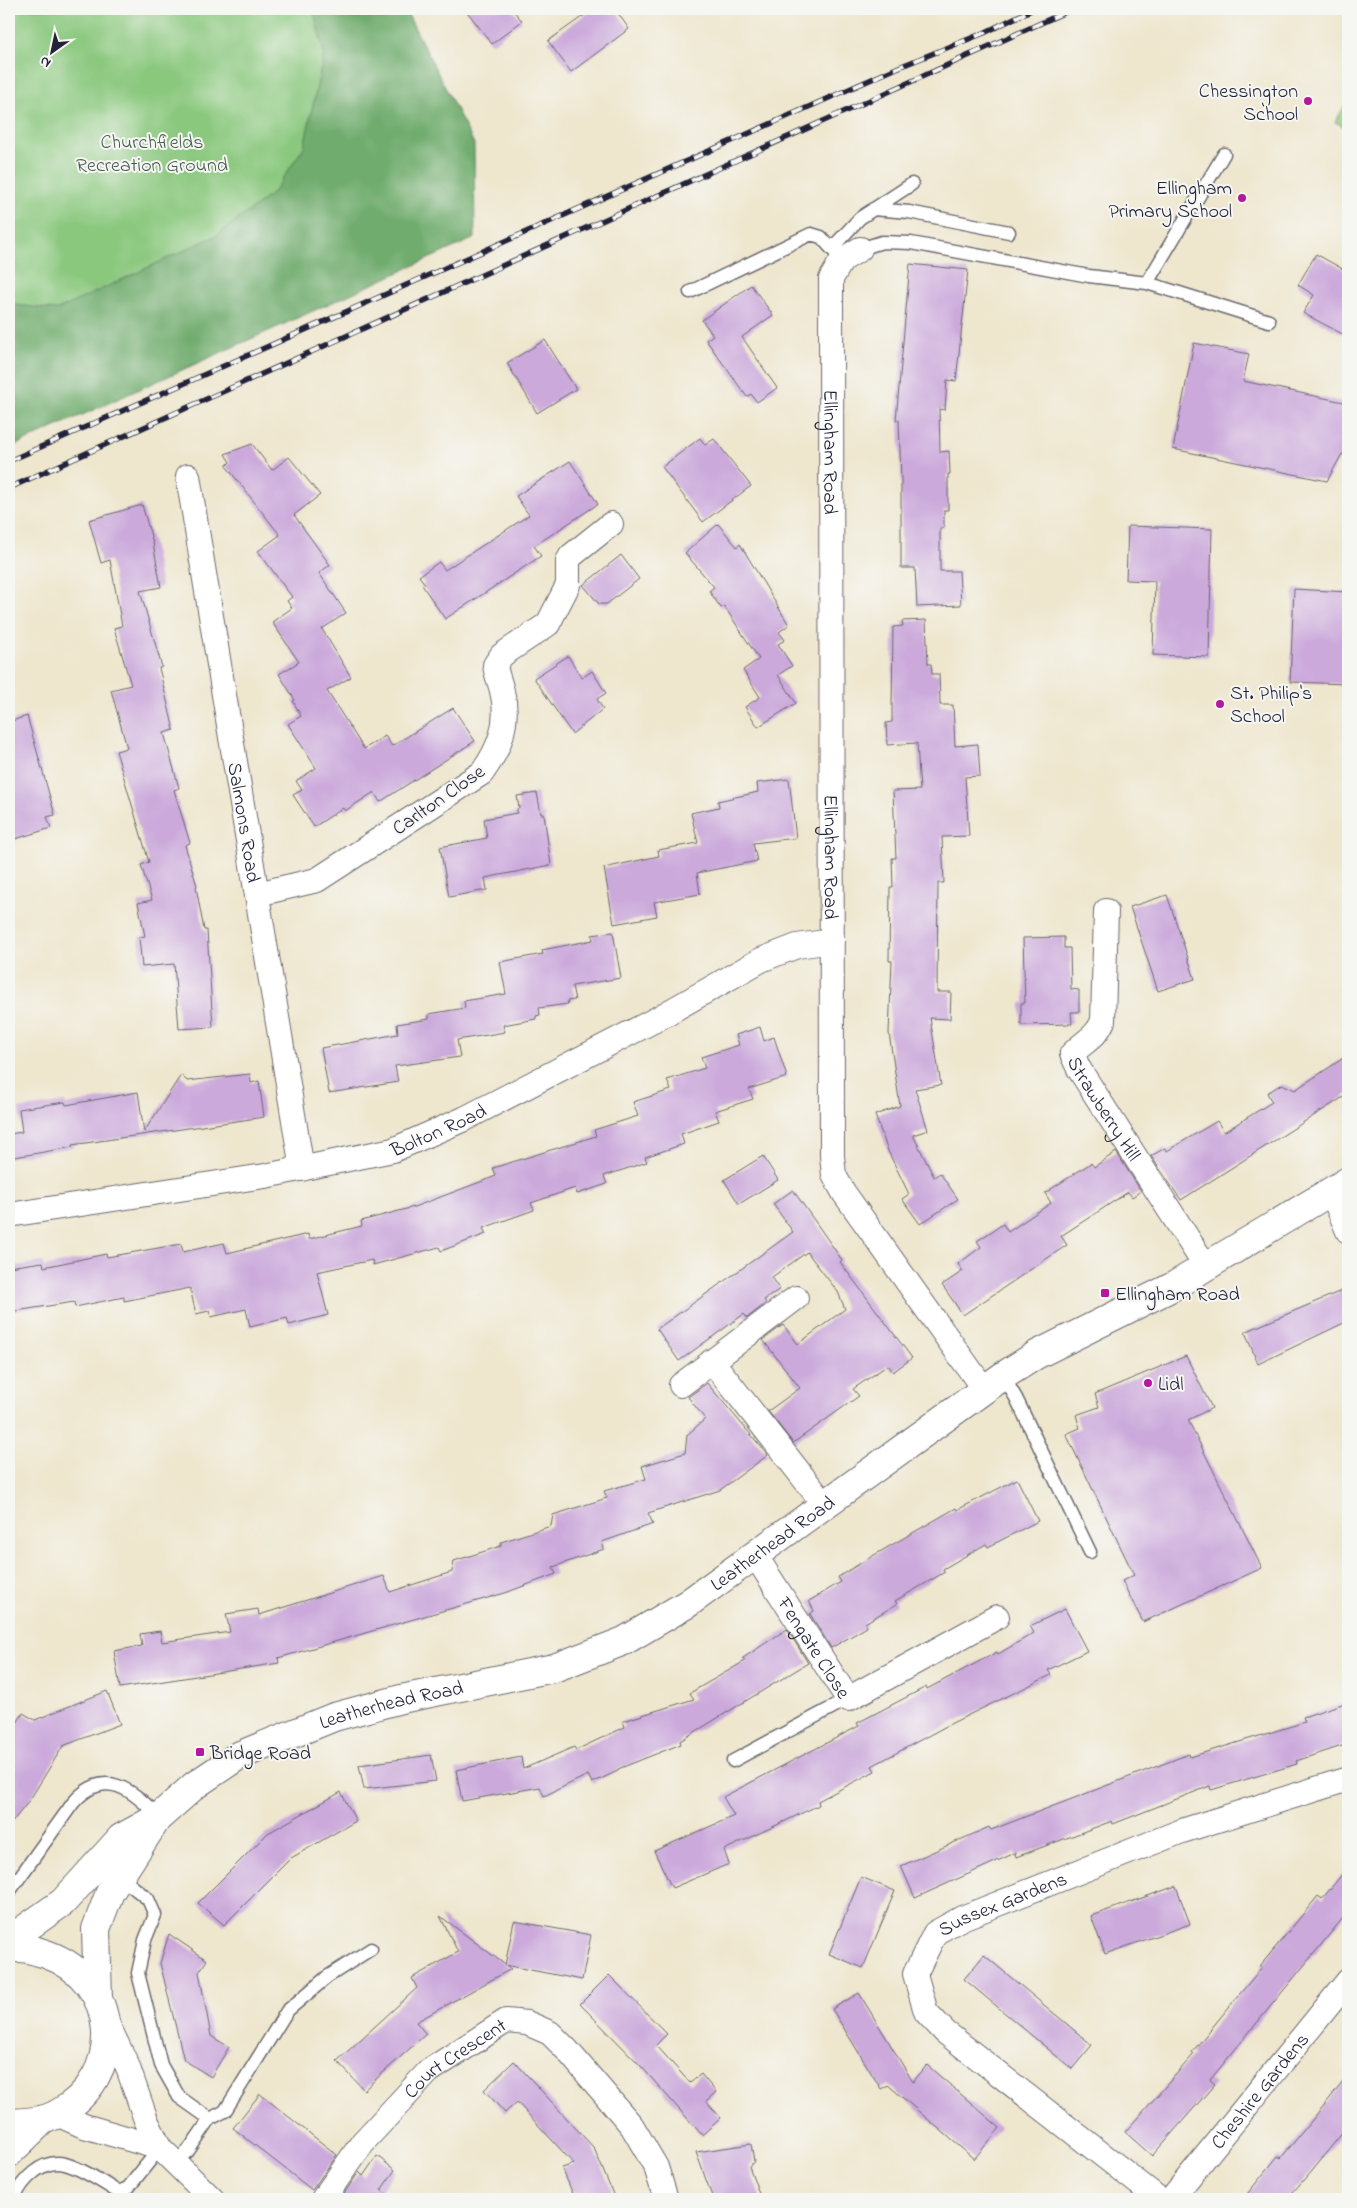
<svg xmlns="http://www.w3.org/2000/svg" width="1357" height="2208" viewBox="0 0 1357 2208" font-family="'Indie Flower',sans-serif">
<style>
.green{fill:#8ac87e;stroke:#56755c}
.forest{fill:#6fac6d;stroke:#486754}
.building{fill:#cba9db}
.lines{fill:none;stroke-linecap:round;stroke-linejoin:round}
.service-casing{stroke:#69676e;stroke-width:15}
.minor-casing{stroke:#69676e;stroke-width:26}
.trunk-casing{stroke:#69676e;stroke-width:30}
.service{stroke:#fff;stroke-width:12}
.minor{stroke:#fff;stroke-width:24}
.trunk{stroke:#fff;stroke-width:28}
.rail-casing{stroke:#22223b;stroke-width:5.5}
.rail{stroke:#f6f6f2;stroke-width:4;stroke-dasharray:11;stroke-linecap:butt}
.poi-dot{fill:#b5179e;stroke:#f6f6f2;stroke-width:2}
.labels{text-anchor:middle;stroke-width:4;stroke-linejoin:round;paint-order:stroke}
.poi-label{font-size:20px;fill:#22223b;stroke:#f6f6f2;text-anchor:start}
.park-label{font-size:20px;fill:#465c52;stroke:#f6f6f2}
.street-label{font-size:20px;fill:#22223b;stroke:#f6f6f2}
</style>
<rect width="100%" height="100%" fill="#f6f6f2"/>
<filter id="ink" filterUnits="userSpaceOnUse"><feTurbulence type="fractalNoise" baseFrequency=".02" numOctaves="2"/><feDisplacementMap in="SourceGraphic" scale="10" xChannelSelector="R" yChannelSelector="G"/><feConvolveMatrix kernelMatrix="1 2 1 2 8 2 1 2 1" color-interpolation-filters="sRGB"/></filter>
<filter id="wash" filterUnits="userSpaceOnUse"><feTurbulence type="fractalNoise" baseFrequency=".0096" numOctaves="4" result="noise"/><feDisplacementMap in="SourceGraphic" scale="20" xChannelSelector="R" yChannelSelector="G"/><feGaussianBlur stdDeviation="1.12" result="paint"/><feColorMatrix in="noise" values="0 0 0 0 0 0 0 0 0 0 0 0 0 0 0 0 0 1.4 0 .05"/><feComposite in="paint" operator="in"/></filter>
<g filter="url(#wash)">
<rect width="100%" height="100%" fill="#eee6cd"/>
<path class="green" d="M 9,9 L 405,9 L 474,144 L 9,389 Z
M 1348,100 L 1348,129 L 1335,122 Z"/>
<path class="forest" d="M 313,9 L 405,9 L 474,144 L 475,238 L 9,448 L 9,304 L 57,310 L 217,235 L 273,193 L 304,147 L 324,53 Z"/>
<g id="blocks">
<path class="building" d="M 465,9 L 512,9 L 522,21 L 492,44 Z
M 593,9 L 615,9 L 629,29 L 571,72 L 548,41 Z
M 1316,254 L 1348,272 L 1348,337 L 1303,313 L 1314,295 L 1298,285 Z
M 910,264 L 968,270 L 956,381 L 947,380 L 945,410 L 939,409 L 940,452 L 949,451 L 950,474 L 948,474 L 948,510 L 944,510 L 944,528 L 940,528 L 940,571 L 959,571 L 961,605 L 917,607 L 915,568 L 901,568 L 901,480 L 899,420 L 896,420 Z
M 751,285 L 773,315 L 742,337 L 777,388 L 757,402 L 751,394 L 747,397 L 706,340 L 713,335 L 702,320 Z
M 545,340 L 576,389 L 537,413 L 507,363 Z
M 1194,343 L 1249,354 L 1243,381 L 1348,403 L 1348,455 L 1342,454 L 1327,481 L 1173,449 Z
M 700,438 L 705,445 L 714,439 L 751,486 L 703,522 L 662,467 Z
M 252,444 L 272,470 L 289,457 L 320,495 L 294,515 L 330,565 L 319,573 L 346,613 L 322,629 L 351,677 L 327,691 L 364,749 L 385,736 L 392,746 L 453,708 L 475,741 L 380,802 L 374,792 L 345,811 L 343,808 L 314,827 L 293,795 L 302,790 L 296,781 L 316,768 L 288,724 L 301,716 L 293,701 L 295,700 L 279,674 L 299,662 L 272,622 L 292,608 L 287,601 L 292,597 L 258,551 L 280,535 L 226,466 L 230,462 L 225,454 Z
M 570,461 L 598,504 L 534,546 L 541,556 L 445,619 L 422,585 L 425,584 L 419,576 L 439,562 L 445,570 L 529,515 L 516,496 Z
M 142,505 L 153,543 L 161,587 L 140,591 L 162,667 L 159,668 L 174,730 L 164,733 L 179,788 L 174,790 L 190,843 L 185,845 L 197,886 L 196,887 L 204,930 L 207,930 L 213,1027 L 179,1029 L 174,964 L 142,967 L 139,937 L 145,936 L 138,903 L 152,900 L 141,865 L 149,862 L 116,751 L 127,748 L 111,690 L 131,685 L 114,628 L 122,626 L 110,560 L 101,563 L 89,520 Z
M 718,524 L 737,547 L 740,544 L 789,625 L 779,632 L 785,640 L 778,644 L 792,666 L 778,675 L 796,703 L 758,727 L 745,707 L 760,697 L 743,670 L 759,659 L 724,606 L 721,608 L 709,591 L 714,587 L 685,553 Z
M 1128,526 L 1212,529 L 1209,657 L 1153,655 L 1155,581 L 1126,580 Z
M 621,555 L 639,579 L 607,604 L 599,604 L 583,585 Z
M 1294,589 L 1348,592 L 1348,684 L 1290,682 Z
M 926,620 L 928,664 L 931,664 L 932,674 L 939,674 L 940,705 L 953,705 L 955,746 L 978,744 L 980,776 L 965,777 L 969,836 L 942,837 L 944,883 L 938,883 L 937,992 L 951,992 L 950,1019 L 930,1018 L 941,1085 L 915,1089 L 928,1130 L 913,1135 L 934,1177 L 940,1173 L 958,1199 L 920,1224 L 902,1199 L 909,1194 L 888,1151 L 875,1115 L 900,1106 L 889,1033 L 892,961 L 889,961 L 890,887 L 893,887 L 892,858 L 896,858 L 893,791 L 920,790 L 917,743 L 887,745 L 886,723 L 892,722 L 892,707 L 893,627 L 903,626 L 902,621 Z
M 568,656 L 582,678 L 592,671 L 606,693 L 597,699 L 603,709 L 572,734 L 534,678 Z
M 27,716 L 55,815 L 47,817 L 51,828 L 9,841 L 9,722 Z
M 789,779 L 796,838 L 753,843 L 757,861 L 697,873 L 700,894 L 654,902 L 657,916 L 614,924 L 604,868 L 659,856 L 658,850 L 698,843 L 691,813 L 719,807 L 718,801 L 758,792 L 757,783 Z
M 537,793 L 541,814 L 544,814 L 551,865 L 485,878 L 487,890 L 449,897 L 440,847 L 487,838 L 484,819 L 517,813 L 517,809 L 519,808 L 517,796 Z
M 1167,895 L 1195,979 L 1158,991 L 1130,907 Z
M 613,932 L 621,978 L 572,986 L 575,1000 L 567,1001 L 568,1004 L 539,1008 L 540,1015 L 536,1016 L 536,1019 L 503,1025 L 505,1032 L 457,1040 L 460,1057 L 395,1066 L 398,1082 L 329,1093 L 321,1048 L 398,1034 L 397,1024 L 429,1019 L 429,1014 L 465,1008 L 464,1001 L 506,994 L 500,962 L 543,954 L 542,950 L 593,940 L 592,935 Z
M 1064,937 L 1064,948 L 1070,948 L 1071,989 L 1079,990 L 1079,1012 L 1071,1012 L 1072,1024 L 1021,1025 L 1021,1003 L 1025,1003 L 1023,938 Z
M 760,1027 L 764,1041 L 774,1037 L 787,1077 L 749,1089 L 753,1099 L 715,1111 L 719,1121 L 681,1134 L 684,1144 L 645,1157 L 647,1162 L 604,1176 L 607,1184 L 577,1194 L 575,1188 L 531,1203 L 534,1210 L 483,1228 L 486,1234 L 441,1251 L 439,1247 L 373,1265 L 372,1260 L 317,1272 L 328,1315 L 289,1325 L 287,1318 L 250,1327 L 246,1309 L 211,1317 L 209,1311 L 196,1314 L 190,1288 L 124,1301 L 124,1297 L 75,1307 L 74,1302 L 9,1312 L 9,1267 L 43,1262 L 44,1267 L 106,1254 L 107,1257 L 181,1244 L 183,1252 L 224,1243 L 227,1253 L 308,1234 L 309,1239 L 362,1226 L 361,1221 L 414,1207 L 496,1176 L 493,1168 L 596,1136 L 594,1130 L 638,1116 L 633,1102 L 671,1090 L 667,1080 L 705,1068 L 701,1057 L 739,1045 L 736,1035 Z
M 1348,1055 L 1348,1094 L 1181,1200 L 1151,1156 L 1165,1148 L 1167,1151 L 1217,1121 L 1224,1132 L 1272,1102 L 1267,1093 L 1282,1084 L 1295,1090 Z
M 250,1074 L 251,1083 L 259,1081 L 264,1117 L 72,1145 L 73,1147 L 9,1158 L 9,1134 L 22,1132 L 19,1109 L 65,1102 L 66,1105 L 138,1092 L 144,1132 L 181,1075 L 187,1081 Z
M 1116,1152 L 1141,1191 L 1132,1197 L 1128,1192 L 1061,1236 L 1067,1245 L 963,1315 L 942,1285 L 963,1271 L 958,1264 L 981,1247 L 977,1241 L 1003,1224 L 1008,1232 L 1051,1203 L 1045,1193 L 1091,1163 L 1094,1167 Z
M 763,1156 L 778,1180 L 739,1204 L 724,1180 Z
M 793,1190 L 842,1260 L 840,1262 L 912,1358 L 893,1372 L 888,1365 L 853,1389 L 859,1396 L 793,1443 L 768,1411 L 800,1388 L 763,1340 L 783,1325 L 798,1344 L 845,1309 L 838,1292 L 807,1252 L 772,1277 L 780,1289 L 764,1300 L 766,1303 L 747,1318 L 744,1314 L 679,1361 L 657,1329 L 793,1232 L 773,1204 Z
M 1348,1288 L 1348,1321 L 1258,1364 L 1245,1332 Z
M 1186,1356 L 1212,1408 L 1188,1420 L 1262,1568 L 1143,1622 L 1122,1581 L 1134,1575 L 1066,1434 L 1080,1428 L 1076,1415 L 1099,1407 L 1095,1394 Z
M 707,1383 L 768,1455 L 720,1490 L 648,1513 L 653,1524 L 602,1542 L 604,1549 L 553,1567 L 556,1574 L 505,1593 L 278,1658 L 279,1663 L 120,1688 L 114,1651 L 142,1646 L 140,1634 L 160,1631 L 162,1642 L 230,1632 L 226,1614 L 258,1609 L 259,1615 L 384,1576 L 390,1592 L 452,1572 L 454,1561 L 501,1546 L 501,1542 L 551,1526 L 553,1515 L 607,1498 L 604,1491 L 646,1479 L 642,1466 L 685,1453 L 687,1435 L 705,1419 L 688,1397 Z
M 1017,1479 L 1038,1521 L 988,1547 L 986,1544 L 943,1569 L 945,1572 L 895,1601 L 897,1604 L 865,1623 L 867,1627 L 831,1648 L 810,1614 L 814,1611 L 809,1601 L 841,1582 L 838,1577 L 869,1558 L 956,1508 L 957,1510 Z
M 1065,1609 L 1087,1651 L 1048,1670 L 1051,1675 L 952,1723 L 872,1766 L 875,1771 L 818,1801 L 819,1805 L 724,1850 L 729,1864 L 672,1888 L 654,1851 L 734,1816 L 723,1797 L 859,1726 L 857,1723 L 926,1687 L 927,1689 L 997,1652 L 998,1654 L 1034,1633 L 1030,1626 Z
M 787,1629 L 808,1663 L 680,1741 L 681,1744 L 618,1769 L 618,1771 L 592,1783 L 588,1775 L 544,1796 L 540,1787 L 462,1801 L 456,1770 L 521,1757 L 523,1769 L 574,1747 L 576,1750 L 625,1727 L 623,1721 L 694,1699 L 690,1693 L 745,1661 L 743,1658 Z
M 107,1691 L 120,1724 L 63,1746 L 29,1801 L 9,1826 L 9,1736 L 23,1713 L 35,1720 Z
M 1348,1702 L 1348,1744 L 1296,1761 L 1297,1764 L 1211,1790 L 1210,1786 L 1113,1824 L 1112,1821 L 1016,1857 L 1015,1853 L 915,1898 L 901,1866 L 989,1827 L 991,1830 L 1189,1754 L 1190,1757 L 1305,1722 L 1303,1717 Z
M 431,1755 L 436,1781 L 364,1789 L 359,1765 Z
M 341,1792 L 356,1821 L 291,1858 L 224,1925 L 198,1903 L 268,1833 Z
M 1348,1867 L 1348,1912 L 1210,2080 L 1215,2084 L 1152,2156 L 1125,2132 L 1194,2054 L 1192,2052 L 1262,1967 L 1260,1966 L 1318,1896 L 1322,1899 Z
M 861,1877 L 895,1891 L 863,1968 L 829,1954 Z
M 1176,1886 L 1190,1924 L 1105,1954 L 1091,1916 Z
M 440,1916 L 511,1969 L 416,2022 L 426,2034 L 364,2090 L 337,2061 L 417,1988 L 412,1978 L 458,1952 Z
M 514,1921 L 591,1935 L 582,1980 L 505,1965 Z
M 169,1934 L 207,1960 L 199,1972 L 211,2036 L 229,2047 L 211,2077 L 184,2060 L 160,1963 Z
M 984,1955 L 1092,2045 L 1072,2069 L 964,1979 Z
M 609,1975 L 667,2034 L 656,2045 L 690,2083 L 701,2074 L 716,2092 L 706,2101 L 721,2118 L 702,2135 L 640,2065 L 580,2004 Z
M 859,1993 L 913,2082 L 927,2065 L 1000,2128 L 974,2159 L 888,2085 L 881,2089 L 832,2009 Z
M 514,2061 L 594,2148 L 615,2199 L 575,2199 L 562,2168 L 574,2164 L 517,2102 L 505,2113 L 484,2090 Z
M 1348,2076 L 1348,2126 L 1313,2169 L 1287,2199 L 1243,2199 L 1278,2156 L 1281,2158 Z
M 260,2094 L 337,2155 L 312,2190 L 233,2128 Z
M 751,2144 L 754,2162 L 749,2166 L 761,2199 L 713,2199 L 696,2152 Z
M 377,2156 L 395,2170 L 381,2190 L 393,2199 L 340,2199 L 359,2172 L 363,2176 Z"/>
</g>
</g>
<g filter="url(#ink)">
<use href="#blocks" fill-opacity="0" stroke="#69676e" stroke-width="1"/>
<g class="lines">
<g class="service-casing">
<path id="service" d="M 873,209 L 909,212 L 1009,232
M 832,248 L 860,218 L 912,184
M 860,249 L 882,242 L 911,243 L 1089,276 L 1147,283 L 1224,154
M 1147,283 L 1269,321
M 690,292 L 811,234 L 821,237 L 842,260
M 1003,1376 L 1016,1398 L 1090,1552
M 733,1761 L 848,1699
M 119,1876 L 148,1899 L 155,1915 L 145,1940 L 138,1973 L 161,2065 L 179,2097 L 210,2119
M 9,1892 L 73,1803 C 105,1766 132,1790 159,1817
M 174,2163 L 188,2151 L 210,2119 L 225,2111 L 287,2011 L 327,1977 L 371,1949
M 14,2199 C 21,2181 42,2158 65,2164 C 83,2169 102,2182 118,2192 L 128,2188 L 160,2148"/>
</g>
<g class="minor-casing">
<g id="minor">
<path id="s1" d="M 860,249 L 842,260 L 831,279 L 832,1156 L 834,1175 L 844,1193 L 983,1388"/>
<path id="s2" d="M 188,476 L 302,1169"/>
<path d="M 257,894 L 317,880 L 482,773 C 500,748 510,722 502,691 C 500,682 496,674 495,665 L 502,655 L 548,624 L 568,585 L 568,561 L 571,556 L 611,524"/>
<path id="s3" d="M 1106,911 L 1103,1021 C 1095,1039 1085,1040 1072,1054 L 1079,1069 L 1206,1267"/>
<path d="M 1331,1191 L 1348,1231"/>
<path id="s4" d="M 9,1215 L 265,1176 L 393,1150 L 464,1119 L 655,1020 L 761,960 L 797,946 L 832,941"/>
<path d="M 712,1361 L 824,1504"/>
<path d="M 681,1385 L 796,1298"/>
<path id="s5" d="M 755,1555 L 848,1699 L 997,1617"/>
<path d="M 105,2019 L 127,2065 L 146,2120 L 160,2148 L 212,2199"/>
<path d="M 57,2114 L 84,2126 L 160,2148"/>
<path id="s6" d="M 323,2199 L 363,2142 L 429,2071 L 506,2021 L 527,2023 L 550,2033 L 567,2050 L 632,2126 L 656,2167 L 666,2199"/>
<path id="s7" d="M 1159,2199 L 945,2032 L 926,2012 L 915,1974 L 935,1933 L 962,1918 L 1182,1831 L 1348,1779"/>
<path id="s8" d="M 1171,2199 L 1348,1981"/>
</g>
</g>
<g class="trunk-casing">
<g id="trunk">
<path id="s9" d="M 9,1940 L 63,1902 L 121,1838 L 159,1817 L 195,1785 L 238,1756 L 334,1717 L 401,1699 L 554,1668 L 624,1641 L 687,1604 L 1003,1376 L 1036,1355 L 1172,1287 L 1348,1181"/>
<path d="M 9,1949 C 22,1946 34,1950 46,1954 C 121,1980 127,2077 57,2114 C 43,2122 25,2122 9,2123"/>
<path d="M 98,1998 L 96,1929 L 110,1892 L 155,1822"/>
<path d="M 9,2153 L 43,2120"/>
</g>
</g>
<use href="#service" class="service"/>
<use href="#minor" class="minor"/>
<use href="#trunk" class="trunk"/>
<g class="rail-casing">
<path id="rail" d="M 9,461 L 899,67 L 984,33 L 1033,9
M 9,488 L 1072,9"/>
</g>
<use href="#rail" class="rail"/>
</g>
</g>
<g class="poi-dot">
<circle cx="1308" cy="101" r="5"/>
<circle cx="1242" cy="198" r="5"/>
<circle cx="1220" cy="704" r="5"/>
<rect x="1100" y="1288" width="10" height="10" rx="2.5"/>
<circle cx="1148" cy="1383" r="5"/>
<rect x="195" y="1747" width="10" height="10" rx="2.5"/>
</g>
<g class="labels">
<g class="poi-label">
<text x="1298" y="97" text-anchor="end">Chessington<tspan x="1298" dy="23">School</tspan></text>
<text x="1232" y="194" text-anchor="end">Ellingham<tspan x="1232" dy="23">Primary School</tspan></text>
<text x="1230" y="699">St. Philip's<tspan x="1230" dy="23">School</tspan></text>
<text x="1115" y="1300">Ellingham Road</text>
<text x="1158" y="1390">Lidl</text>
<text x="210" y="1759">Bridge Road</text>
</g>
<g class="park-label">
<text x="152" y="148">Churchfields<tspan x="152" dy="23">Recreation Ground</tspan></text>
</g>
<g class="street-label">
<text dy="7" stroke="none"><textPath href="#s1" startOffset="216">Ellingham Road</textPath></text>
<text transform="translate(438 799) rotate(-35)" y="7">Carlton Close</text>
<text dy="7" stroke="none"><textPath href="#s2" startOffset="351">Salmons Road</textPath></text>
<text dy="7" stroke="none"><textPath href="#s1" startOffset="621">Ellingham Road</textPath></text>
<text dy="7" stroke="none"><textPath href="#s3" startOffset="219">Strawberry Hill</textPath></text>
<text dy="7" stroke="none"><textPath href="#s4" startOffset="439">Bolton Road</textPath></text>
<text dy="7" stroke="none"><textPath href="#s9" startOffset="878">Leatherhead Road</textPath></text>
<text dy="7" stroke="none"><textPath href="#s5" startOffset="110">Fengate Close</textPath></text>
<text dy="7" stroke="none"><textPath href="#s9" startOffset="458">Leatherhead Road</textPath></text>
<text dy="7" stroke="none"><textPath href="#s7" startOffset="458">Sussex Gardens</textPath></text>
<text dy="7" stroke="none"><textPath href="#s6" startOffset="195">Court Crescent</textPath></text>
<text dy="7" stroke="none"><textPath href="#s8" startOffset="140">Cheshire Gardens</textPath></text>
</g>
</g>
<rect width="1357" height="2208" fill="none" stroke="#f6f6f2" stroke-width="30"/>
<g transform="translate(52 52) rotate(213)" stroke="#f6f6f2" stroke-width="4" paint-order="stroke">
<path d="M0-4L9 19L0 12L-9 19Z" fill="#22223b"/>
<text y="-8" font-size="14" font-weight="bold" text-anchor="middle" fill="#22223b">N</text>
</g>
</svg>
